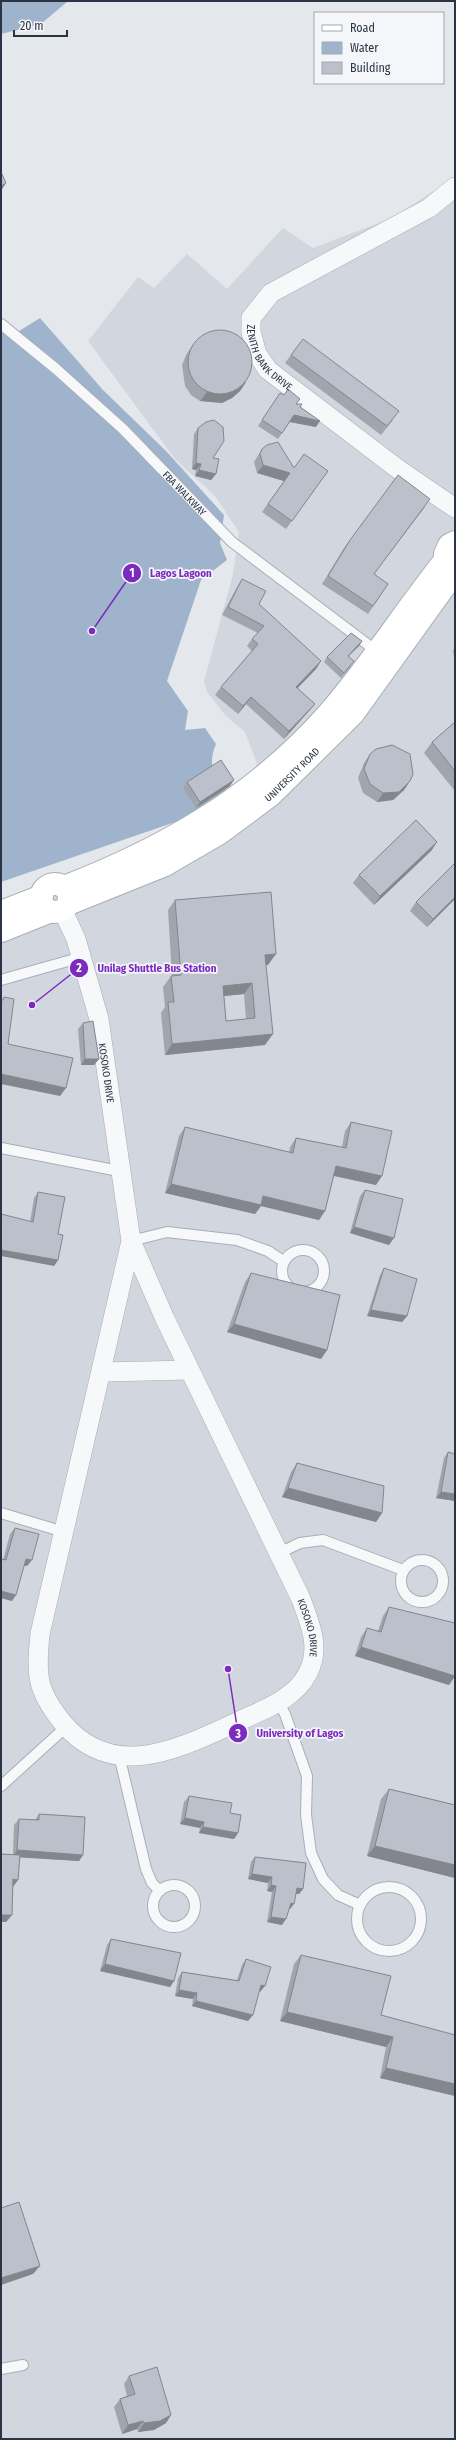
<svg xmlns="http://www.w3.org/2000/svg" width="456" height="2440" viewBox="0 0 456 2440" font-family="'Fira Sans Condensed',sans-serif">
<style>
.built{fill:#d2d6de}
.water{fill:#9fb4cc}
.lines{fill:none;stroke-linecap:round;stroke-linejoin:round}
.lane-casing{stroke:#a9aeb7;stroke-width:12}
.street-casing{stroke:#a9aeb7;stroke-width:20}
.secondary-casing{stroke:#a9aeb7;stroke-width:24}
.lane{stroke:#f7f8fa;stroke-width:10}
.street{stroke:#f7f8fa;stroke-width:19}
.secondary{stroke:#fff;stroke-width:22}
.wall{fill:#a1a5ae;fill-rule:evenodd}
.shaded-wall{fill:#83868d}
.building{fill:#bbc0ca;stroke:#83868d;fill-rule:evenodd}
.labels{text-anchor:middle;stroke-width:3.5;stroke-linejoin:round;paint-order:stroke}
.street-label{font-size:10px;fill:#2b3445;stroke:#f4f6f9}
.leader{fill:none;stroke:#7b2cbf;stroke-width:1.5}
.callout-dot{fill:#7b2cbf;stroke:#f4f6f9;stroke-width:1.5}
.mark-label{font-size:12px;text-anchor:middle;font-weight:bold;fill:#fff}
.callout-label{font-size:11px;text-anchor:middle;font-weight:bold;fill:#7b2cbf;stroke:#f4f6f9;stroke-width:3.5;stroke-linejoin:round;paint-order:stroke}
</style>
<rect width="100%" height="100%" fill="#e4e7ec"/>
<path class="built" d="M 455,177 L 455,2439 L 1,2439 L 1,899 L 216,821 L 247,802 L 257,763 L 245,732 L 226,716 L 207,692 L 204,681 L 233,574 L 239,532 L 215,496 L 175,459 L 88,341 L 138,277 L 154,288 L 187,254 L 227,289 L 283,228 L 313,248 L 392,218 Z"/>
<path class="water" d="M 1,1 L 68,1 L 41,24 L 1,34 Z
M 1,317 L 16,333 L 40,318 L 103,390 L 166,451 L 224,515 L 220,543 L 227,560 L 201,580 L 167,681 L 188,711 L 185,730 L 205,728 L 216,744 C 207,766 214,775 228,793 L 210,810 L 1,882 Z"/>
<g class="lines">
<g class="lane-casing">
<g id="lane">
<path id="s1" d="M 1,324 L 55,368 L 123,429 L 232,542 L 379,653"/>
<path d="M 1,980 L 82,957"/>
<path d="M 1,1148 L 119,1171"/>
<path d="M 131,1241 L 167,1232 L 237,1240 L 268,1251 L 283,1261"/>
<circle cx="303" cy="1271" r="21"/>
<path d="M 1,1513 L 64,1532"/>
<path d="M 279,1553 L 300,1543 L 323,1540 L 403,1570"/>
<circle cx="422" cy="1581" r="21"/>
<path d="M 278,1702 L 285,1714 L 307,1776 L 306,1815 L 311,1853 L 323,1879 L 338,1895 L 360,1905"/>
<path d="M 119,1755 L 146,1869 L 152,1883 L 160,1891"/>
<path d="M 1,1786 L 66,1727"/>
<circle cx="174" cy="1906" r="21"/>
<circle cx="389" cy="1919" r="32"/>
<path d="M 1,2369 L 23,2365"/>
</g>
</g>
<g class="street-casing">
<g id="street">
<path id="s2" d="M 455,187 L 429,208 L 271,293 L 251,318 L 251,332 L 257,354 L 268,370 L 398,469 L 455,508"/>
<path id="s3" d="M 62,909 L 76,939 L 99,1019 L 131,1241 L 165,1319 L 301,1599 C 310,1624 321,1647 308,1673 C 294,1700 262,1710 237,1722 C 180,1748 113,1783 63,1723 C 36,1690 36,1675 40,1634 L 131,1241"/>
<path d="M 103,1372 L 189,1370"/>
</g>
</g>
<g class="secondary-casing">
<g id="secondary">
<path d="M 455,542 L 449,545 L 445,554 L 450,563 L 455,565"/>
<circle cx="55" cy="898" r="14"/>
<path d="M 64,887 C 165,848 254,797 327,715 C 370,666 405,610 446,559"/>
<path id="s4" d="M 68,904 L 165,865 L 220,833 L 271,795 L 353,714 L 455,572"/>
<path d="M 1,912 L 42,896"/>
<path d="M 1,931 L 51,911"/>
</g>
</g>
<use href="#lane" class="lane"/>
<use href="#street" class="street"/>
<use href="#secondary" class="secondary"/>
</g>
<path class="wall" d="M 192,346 L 246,382 L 240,391 L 232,398 L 222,403 L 200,401 L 191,395 L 185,386 L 182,365 L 186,355 Z
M 291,355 L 393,420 L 381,435 L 285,363 Z
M 280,393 L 300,407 L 316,427 L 290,422 L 278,439 L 258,426 Z
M 198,428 L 213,458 L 216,474 L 211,480 L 195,476 L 196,470 L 192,469 L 194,434 Z
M 262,449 L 294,468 L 328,471 L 286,529 L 262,512 L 284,481 L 257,473 L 254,462 L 257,457 Z
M 425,507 L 374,574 L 388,584 L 368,614 L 322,584 L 344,548 L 350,540 Z
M 242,579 L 259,604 L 316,669 L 297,688 L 315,704 L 309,711 L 284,739 L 246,704 L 238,714 L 215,695 L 221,687 L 252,651 L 247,646 L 252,639 L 258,633 L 222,615 L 237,587 Z
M 362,641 L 359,646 L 349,656 L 351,666 L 341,678 L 324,662 L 327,657 Z
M 455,648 L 455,663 L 453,650 Z
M 455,722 L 455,791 L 424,753 L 432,742 Z
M 370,754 L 410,781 L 404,790 L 393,800 L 377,802 L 363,793 L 358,778 L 364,763 Z
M 187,782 L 230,786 L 196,808 L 183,788 Z
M 437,842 L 431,851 L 374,905 L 353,883 L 359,875 Z
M 455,863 L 455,899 L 427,927 L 410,911 L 416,902 Z
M 175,900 L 268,965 L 266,965 L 265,1045 L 165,1055 L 161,1013 L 165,1007 L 163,987 L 171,976 L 172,976 L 168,910 ZM 244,994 L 246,1019 L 226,1021 L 224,996 Z
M 83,1023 L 99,1059 L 94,1065 L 81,1065 L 78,1029 Z
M 351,1122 L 376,1185 L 334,1176 L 325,1211 L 319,1220 L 261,1206 L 255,1214 L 165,1193 L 179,1136 L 185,1127 L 289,1152 L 290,1147 L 296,1138 L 342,1147 L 345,1131 Z
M 365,1190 L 389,1245 L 350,1233 L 360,1196 Z
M 38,1192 L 58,1234 L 58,1260 L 54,1266 L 30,1222 L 34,1198 Z
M 384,1268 L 407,1316 L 402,1322 L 367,1316 L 380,1275 Z
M 251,1273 L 327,1350 L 321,1359 L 227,1332 L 245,1282 Z
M 448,1452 L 455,1454 L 455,1501 L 436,1498 L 444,1458 Z
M 297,1463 L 382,1513 L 376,1522 L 282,1497 L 291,1472 Z
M 15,1528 L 27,1566 L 24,1566 L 12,1601 L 1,1598 L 1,1559 L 3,1560 L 10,1534 Z
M 389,1607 L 455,1676 L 449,1685 L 355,1656 L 361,1637 L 367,1628 L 378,1631 L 383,1616 Z
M 389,1789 L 455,1805 L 455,1878 L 367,1856 L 381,1799 Z
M 189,1796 L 230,1813 L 238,1833 L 234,1839 L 199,1833 L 200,1828 L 180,1824 L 184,1802 Z
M 39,1814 L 83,1855 L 79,1861 L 20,1857 L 13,1887 L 12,1915 L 6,1922 L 1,1922 L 1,1854 L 13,1854 L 14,1825 L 19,1819 L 35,1820 Z
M 255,1857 L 303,1889 L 299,1894 L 296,1894 L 290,1909 L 289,1909 L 282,1925 L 267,1922 L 272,1892 L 267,1891 L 268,1883 L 248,1879 L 251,1862 Z
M 111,1939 L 174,1981 L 170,1987 L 100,1971 L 107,1945 Z
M 301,1955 L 381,2015 L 455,2035 L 455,2096 L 380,2078 L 386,2047 L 280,2021 L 294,1964 Z
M 246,1959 L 260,1992 L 259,1992 L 248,2021 L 192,2006 L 193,1999 L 175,1996 L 178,1978 L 182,1972 L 237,1980 L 242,1965 Z
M 129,2376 L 171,2415 L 166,2423 L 154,2430 L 138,2432 L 137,2429 L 122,2434 L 114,2407 L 120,2399 L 127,2396 L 124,2384 Z"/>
<path class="shaded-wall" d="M 6,183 L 1,191 L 1,186 Z
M 246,382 L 240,391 L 232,398 L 222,403 L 200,401 L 207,392 Z
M 294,415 L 320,421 L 316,427 L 290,422 Z
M 196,463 L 201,464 L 196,470 L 192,469 Z
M 263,465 L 290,473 L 284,481 L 257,473 Z
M 199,470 L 216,474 L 211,480 L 195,476 Z
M 362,641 L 359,646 L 344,660 L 348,656 Z
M 321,661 L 316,669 L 291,695 L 296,687 Z
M 251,697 L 246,704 L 238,714 L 243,706 Z
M 315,704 L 309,711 L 284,739 L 289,731 Z
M 234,780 L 230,786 L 196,808 L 200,802 Z
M 410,781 L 404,790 L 393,800 L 377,802 L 383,793 Z
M 437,842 L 431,851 L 374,905 L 380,896 Z
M 455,897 L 455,899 L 427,927 L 433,919 Z
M 276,954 L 268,965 L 257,966 L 265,955 Z
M 252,983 L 244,994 L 215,997 L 223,986 Z
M 273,1034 L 265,1045 L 165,1055 L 172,1044 Z
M 85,1059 L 99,1059 L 94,1065 L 81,1065 Z
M 1,1074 L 66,1088 L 60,1096 L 1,1084 Z
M 336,1166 L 382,1176 L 376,1185 L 330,1175 Z
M 171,1184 L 263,1196 L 325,1211 L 319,1220 L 261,1206 L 255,1214 L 165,1193 Z
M 354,1227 L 394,1238 L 389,1245 L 350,1233 Z
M 1,1250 L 58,1260 L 54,1266 L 1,1256 Z
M 371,1310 L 407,1316 L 402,1322 L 367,1316 Z
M 234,1324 L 327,1350 L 321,1359 L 227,1332 Z
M 288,1488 L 382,1513 L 376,1522 L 282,1497 Z
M 441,1492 L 455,1494 L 455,1501 L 436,1498 Z
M 26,1559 L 32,1560 L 27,1566 L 22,1565 Z
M 1,1591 L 16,1595 L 12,1601 L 1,1598 Z
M 361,1647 L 455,1676 L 449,1685 L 355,1656 Z
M 185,1818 L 204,1822 L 200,1828 L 180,1824 Z
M 203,1827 L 238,1833 L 234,1839 L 199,1833 Z
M 375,1846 L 455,1865 L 455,1878 L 367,1856 Z
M 17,1850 L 83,1855 L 79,1861 L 13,1857 Z
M 252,1874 L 272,1877 L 268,1883 L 248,1879 Z
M 13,1879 L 18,1880 L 13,1887 Z
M 271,1885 L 276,1886 L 272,1892 L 267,1891 Z
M 297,1888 L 303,1889 L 299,1894 L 293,1894 Z
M 291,1903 L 294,1904 L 290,1909 L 287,1908 Z
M 1,1915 L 12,1915 L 6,1922 L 1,1922 Z
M 271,1917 L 286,1919 L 282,1925 L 267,1922 Z
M 105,1964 L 174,1981 L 170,1987 L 100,1971 Z
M 261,1985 L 265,1986 L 260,1992 L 257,1991 Z
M 179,1990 L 197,1993 L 193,1999 L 175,1996 Z
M 196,2001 L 253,2015 L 248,2021 L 192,2006 Z
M 287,2012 L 393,2037 L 386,2047 L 280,2021 Z
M 386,2068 L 455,2084 L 455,2096 L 380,2078 Z
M 40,2266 L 33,2274 L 1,2285 L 1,2278 Z
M 171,2415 L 166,2423 L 154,2430 L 138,2432 L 144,2423 Z
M 143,2421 L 137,2429 L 122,2434 L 128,2425 Z"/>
<path class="building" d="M 1,172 L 6,183 L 1,186 Z
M188 362a32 32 0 1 1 64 0a32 32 0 1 1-64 0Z
M 303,339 L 399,411 L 387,426 L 291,355 Z
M 288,389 L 300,399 L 296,404 L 302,404 L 300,407 L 320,421 L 294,415 L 282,433 L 262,420 L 280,393 L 284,395 Z
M 214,420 L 223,427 L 224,441 L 213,458 L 219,459 L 216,474 L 199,470 L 201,464 L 196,463 L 198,428 L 206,422 Z
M 278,442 L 294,468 L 304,454 L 328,471 L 292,521 L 268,504 L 290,473 L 263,465 L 260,454 L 262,449 L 267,445 Z
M 398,475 L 430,499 L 374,574 L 388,584 L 373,606 L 328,576 L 350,540 Z
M 242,579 L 266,591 L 259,604 L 321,661 L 296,687 L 315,704 L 289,731 L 251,697 L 243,706 L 221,687 L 258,644 L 252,639 L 264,626 L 228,607 Z
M 351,633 L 362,641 L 348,656 L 354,661 L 344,673 L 327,657 Z
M 455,722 L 455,771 L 432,742 Z
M 392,745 L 410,754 L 413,774 L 410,781 L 399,792 L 383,793 L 370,784 L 364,769 L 370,754 L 376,749 Z
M 221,760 L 234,780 L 200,802 L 187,782 Z
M 416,820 L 437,842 L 380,896 L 359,875 Z
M 455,863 L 455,897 L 433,919 L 416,902 Z
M 271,892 L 276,954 L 265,955 L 273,1034 L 172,1044 L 168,1002 L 174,1002 L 171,976 L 181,975 L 175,900 ZM 252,983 L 255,1018 L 226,1021 L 223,986 Z
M 4,997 L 14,999 L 8,1044 L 73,1058 L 66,1088 L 1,1074 L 1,1000 L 3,1000 Z
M 93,1021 L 99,1059 L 85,1059 L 83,1023 Z
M 351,1122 L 392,1131 L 382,1176 L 336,1166 L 325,1211 L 263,1196 L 261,1205 L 171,1184 L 185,1127 L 293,1153 L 296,1138 L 346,1148 Z
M 365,1190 L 403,1199 L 394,1238 L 354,1227 Z
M 38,1192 L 65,1197 L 58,1234 L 63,1235 L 58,1260 L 1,1250 L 1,1214 L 33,1222 Z
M 384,1268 L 417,1279 L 407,1316 L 371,1310 Z
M 251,1273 L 340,1295 L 327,1350 L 234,1324 Z
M 448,1452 L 455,1454 L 455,1494 L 441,1492 Z
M 297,1463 L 384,1486 L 382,1513 L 288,1488 Z
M 15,1528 L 39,1534 L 32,1560 L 26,1559 L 16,1595 L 1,1591 L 1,1559 L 6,1560 Z
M 389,1607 L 455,1623 L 455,1676 L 361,1647 L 367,1628 L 381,1632 Z
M 389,1789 L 455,1805 L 455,1865 L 375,1846 Z
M 189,1796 L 232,1803 L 230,1813 L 241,1815 L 238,1833 L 203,1827 L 204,1822 L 185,1818 Z
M 39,1814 L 85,1817 L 83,1855 L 17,1850 L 19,1819 L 39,1820 Z
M 1,1854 L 20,1855 L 18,1880 L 13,1879 L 12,1915 L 1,1915 Z
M 255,1857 L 306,1863 L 303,1889 L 297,1888 L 294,1904 L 291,1903 L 286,1919 L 271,1917 L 276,1886 L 271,1885 L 272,1877 L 252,1874 Z
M 111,1939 L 181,1953 L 174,1981 L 105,1964 Z
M 301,1955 L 391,1976 L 381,2015 L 455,2035 L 455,2084 L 386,2068 L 393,2037 L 287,2012 Z
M 246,1959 L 271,1967 L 265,1986 L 261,1985 L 253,2015 L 196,2001 L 197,1993 L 179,1990 L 182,1972 L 239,1981 Z
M 19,2202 L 40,2266 L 1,2278 L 1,2208 Z
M 157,2367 L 171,2415 L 160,2421 L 144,2423 L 143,2421 L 128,2425 L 120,2399 L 135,2394 L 129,2376 Z"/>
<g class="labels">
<g class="street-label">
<text dy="4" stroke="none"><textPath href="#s2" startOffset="291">ZENITH BANK DRIVE</textPath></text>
<text dy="4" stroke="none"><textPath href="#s1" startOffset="250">FBA WALKWAY</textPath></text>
<text dy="4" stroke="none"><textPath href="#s4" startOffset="261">UNIVERSITY ROAD</textPath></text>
<text dy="4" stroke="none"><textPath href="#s3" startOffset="171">KOSOKO DRIVE</textPath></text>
<text dy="4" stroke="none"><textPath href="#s3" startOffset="767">KOSOKO DRIVE</textPath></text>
</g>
</g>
<path class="leader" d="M92 631L132 573M32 1005L79 968M228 1669L238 1733"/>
<g class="callout-dot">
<circle cx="92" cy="631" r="4"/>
<circle cx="32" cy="1005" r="4"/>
<circle cx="228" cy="1669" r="4"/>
<circle cx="132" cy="573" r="10"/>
<circle cx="79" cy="968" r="10"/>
<circle cx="238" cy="1733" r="10"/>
</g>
<g class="mark-label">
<text x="132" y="577">1</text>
<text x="79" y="972">2</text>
<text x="238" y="1738">3</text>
</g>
<g class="callout-label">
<text x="181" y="577">Lagos Lagoon</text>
<text x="157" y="972">Unilag Shuttle Bus Station</text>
<text x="300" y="1737">University of Lagos</text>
</g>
<rect width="456" height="2440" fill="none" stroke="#2b3445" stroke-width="4"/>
<rect x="314" y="12" width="130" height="72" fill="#f4f6f9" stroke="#a4a8b1"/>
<rect x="322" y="25" width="20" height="6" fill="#ffffff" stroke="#a4a8b1"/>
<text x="350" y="32" font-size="12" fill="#2b3445">Road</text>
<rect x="322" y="42" width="20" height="12" fill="#9fb4cc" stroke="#a4a8b1"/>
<text x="350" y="52" font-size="12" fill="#2b3445">Water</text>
<rect x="322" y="62" width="20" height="12" fill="#bbc0ca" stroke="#a4a8b1"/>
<text x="350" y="72" font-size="12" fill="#2b3445">Building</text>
<path d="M14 30v6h53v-6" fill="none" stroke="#2b3445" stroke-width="2"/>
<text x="20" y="30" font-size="12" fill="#2b3445" stroke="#f4f6f9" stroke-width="3" paint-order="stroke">20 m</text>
</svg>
